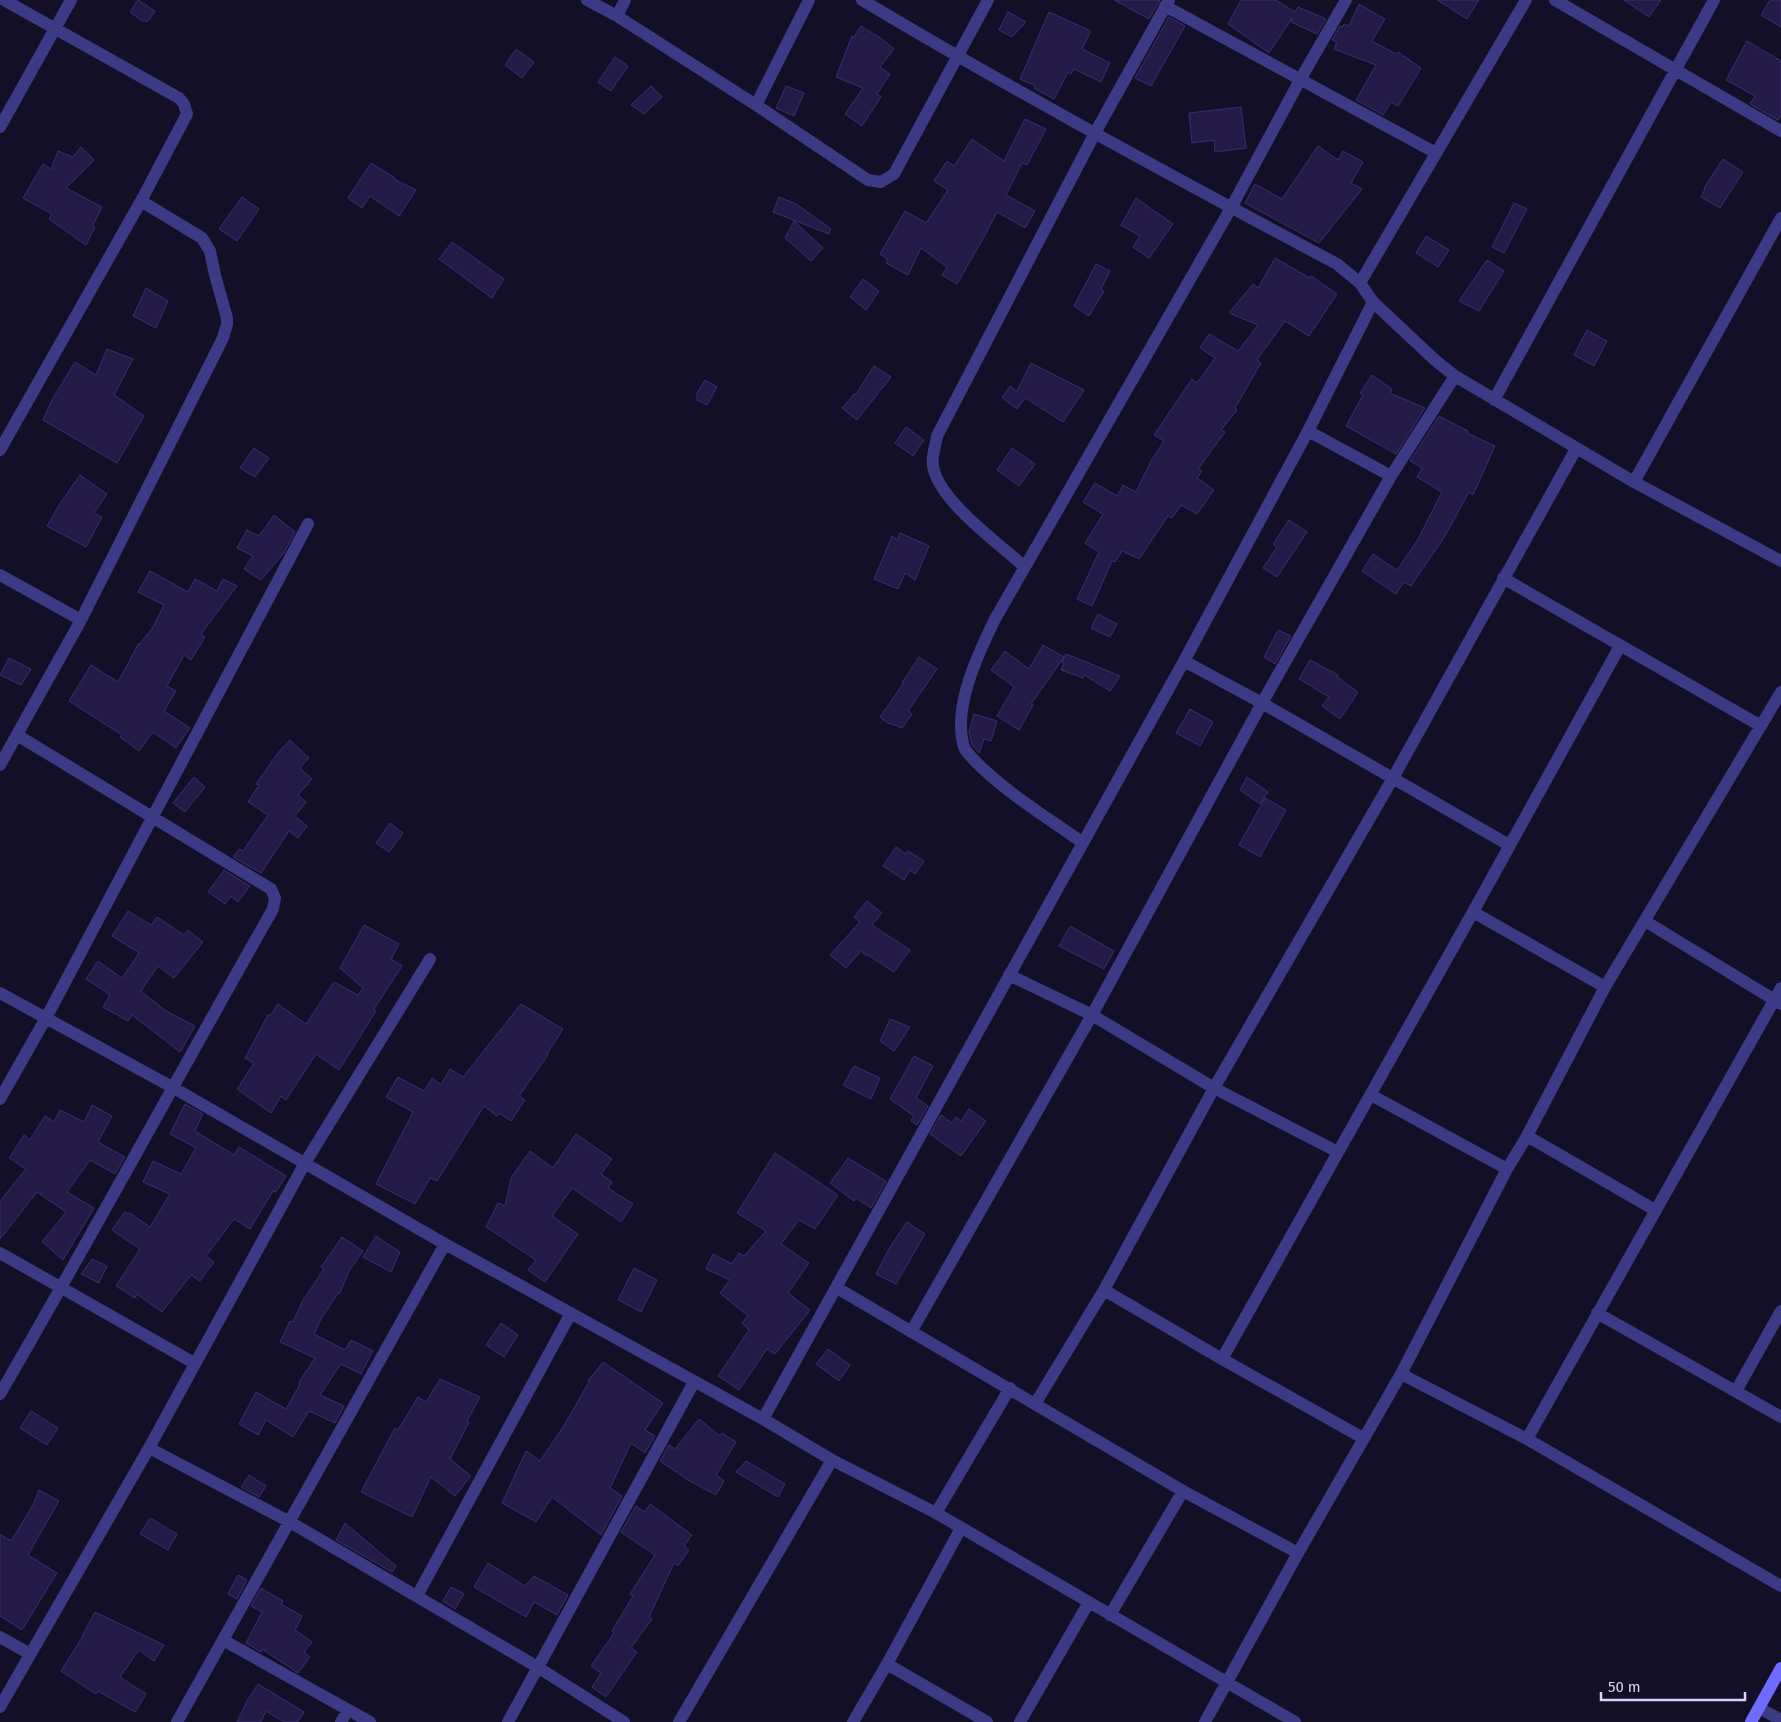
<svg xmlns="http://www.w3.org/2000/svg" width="1781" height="1722" viewBox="0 0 1781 1722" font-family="'Fira Sans',sans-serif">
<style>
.building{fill:#241b47;stroke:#3b2d73}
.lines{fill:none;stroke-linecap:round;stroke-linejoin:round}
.street{stroke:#3d3a85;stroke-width:12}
.secondary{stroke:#6f6bff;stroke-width:12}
</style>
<rect width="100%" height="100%" fill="#130f26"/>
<path class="building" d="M 138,0 L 155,11 L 148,21 L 142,21 L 130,12 Z
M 1114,0 L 1160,0 L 1149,19 Z
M 1241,0 L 1276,0 L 1295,12 L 1298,7 L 1326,19 L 1317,34 L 1291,22 L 1292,18 L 1269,53 L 1228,24 Z
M 1437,0 L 1479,0 L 1467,19 Z
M 1624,0 L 1661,0 L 1649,17 Z
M 1770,0 L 1781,0 L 1781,27 L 1761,15 Z
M 1359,4 L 1385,19 L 1372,41 L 1396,54 L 1398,52 L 1421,68 L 1398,106 L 1391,102 L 1383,115 L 1356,100 L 1376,65 L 1334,49 L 1337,42 L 1332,40 L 1340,26 L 1343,27 L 1344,24 L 1349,26 Z
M 1008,12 L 1026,22 L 1012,37 L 999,30 Z
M 1049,12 L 1091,31 L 1082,49 L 1110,63 L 1101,82 L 1074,69 L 1071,74 L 1068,72 L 1054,99 L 1034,88 L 1036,86 L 1020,79 Z
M 1169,17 L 1185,26 L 1151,86 L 1135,78 Z
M 861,26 L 882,39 L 894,49 L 880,67 L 890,74 L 877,94 L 881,97 L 862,126 L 845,114 L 863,88 L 836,77 L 852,36 L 854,37 Z
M 1747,41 L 1781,61 L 1781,115 L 1778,120 L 1750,104 L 1755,96 L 1726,80 Z
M 516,49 L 534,62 L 522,78 L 505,65 Z
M 615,57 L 628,66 L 611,91 L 598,82 Z
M 651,86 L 662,97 L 644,114 L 631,105 Z
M 786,86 L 804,93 L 794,116 L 776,108 Z
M 1241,107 L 1246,148 L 1215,152 L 1214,140 L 1192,143 L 1189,113 Z
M 1025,119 L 1046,129 L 1027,165 L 1022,163 L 1006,195 L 1035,211 L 1025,228 L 997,212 L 984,237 L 957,284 L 942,275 L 947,267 L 921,248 L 908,275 L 886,263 L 888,260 L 880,254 L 905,211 L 926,223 L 948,190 L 934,181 L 947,161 L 954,166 L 972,139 L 1004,161 Z
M 1318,146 L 1338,160 L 1343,151 L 1363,162 L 1351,183 L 1362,189 L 1319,243 L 1245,203 L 1255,184 L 1282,199 Z
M 81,147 L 94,160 L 66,188 L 102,207 L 93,225 L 95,227 L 86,245 L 49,219 L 52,214 L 23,198 L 43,164 L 51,169 L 58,151 L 73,157 Z
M 1723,159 L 1743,172 L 1720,208 L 1701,197 L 1705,189 L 1704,188 Z
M 371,163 L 395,178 L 394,179 L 416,190 L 399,216 L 370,196 L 362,208 L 348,198 Z
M 242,197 L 259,209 L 237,241 L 219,229 Z
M 779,197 L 796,204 L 831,229 L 829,234 L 773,212 Z
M 1136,198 L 1173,224 L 1149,258 L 1133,247 L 1140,236 L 1121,225 Z
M 1514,203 L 1527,209 L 1504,253 L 1492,247 Z
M 794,221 L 823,248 L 811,261 L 785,238 Z
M 1426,236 L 1449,250 L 1438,267 L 1416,253 Z
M 452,242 L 504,279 L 492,298 L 439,259 Z
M 1275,258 L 1310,278 L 1311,276 L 1337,294 L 1309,336 L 1285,321 L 1257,360 L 1261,363 L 1235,408 L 1237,410 L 1221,430 L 1225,432 L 1198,469 L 1202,471 L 1197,478 L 1214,490 L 1197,514 L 1181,505 L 1172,518 L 1168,516 L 1139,559 L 1122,551 L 1115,562 L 1112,561 L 1092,606 L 1077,599 L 1099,552 L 1085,543 L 1103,514 L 1083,502 L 1095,483 L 1117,496 L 1123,485 L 1136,492 L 1151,461 L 1164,441 L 1154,435 L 1192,379 L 1197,383 L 1215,358 L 1200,348 L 1209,334 L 1238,351 L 1258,325 L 1229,313 L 1253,284 L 1258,288 Z
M 1487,260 L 1504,271 L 1479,311 L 1459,301 Z
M 1096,264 L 1110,271 L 1101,289 L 1104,291 L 1089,316 L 1074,306 Z
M 863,279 L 879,291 L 866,310 L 850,297 Z
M 146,288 L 168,301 L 156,328 L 133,316 Z
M 1587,330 L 1607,341 L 1594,366 L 1574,355 Z
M 107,349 L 133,359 L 114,395 L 144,416 L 117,463 L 43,420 L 52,400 L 75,362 L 96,375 Z
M 1031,363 L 1084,390 L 1063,422 L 1025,398 L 1017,409 L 1002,398 L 1010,386 L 1017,391 Z
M 874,366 L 891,377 L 857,420 L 842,408 L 854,394 L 855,395 Z
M 1372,375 L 1392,389 L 1390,393 L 1425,408 L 1396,454 L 1346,426 L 1363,395 L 1360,393 Z
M 705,380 L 717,387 L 707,405 L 697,400 L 697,393 Z
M 1439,416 L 1468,431 L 1467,433 L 1495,446 L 1473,495 L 1469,492 L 1445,536 L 1411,586 L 1404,582 L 1396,594 L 1362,571 L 1373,554 L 1397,570 L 1417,541 L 1442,492 L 1417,477 L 1422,468 L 1410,461 Z
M 906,427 L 924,440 L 913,456 L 895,443 Z
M 254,448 L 269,458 L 255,477 L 240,468 Z
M 1012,448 L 1035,464 L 1019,486 L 997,470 Z
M 80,475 L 107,494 L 94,513 L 102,517 L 86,547 L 47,526 L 61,502 Z
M 274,515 L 295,532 L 284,553 L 261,580 L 244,569 L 253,556 L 237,548 L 247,530 L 259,536 Z
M 1289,520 L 1307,532 L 1277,577 L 1263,568 L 1277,547 L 1273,544 Z
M 900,533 L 929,546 L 915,580 L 905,573 L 898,589 L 874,579 L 892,536 L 897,540 Z
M 150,571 L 188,592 L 195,579 L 217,591 L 223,579 L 237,586 L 201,634 L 205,637 L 191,660 L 184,655 L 167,686 L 176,691 L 164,711 L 190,728 L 176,748 L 153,732 L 139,751 L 120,737 L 122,735 L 69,701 L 91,665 L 118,682 L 139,643 L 140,644 L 153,627 L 164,605 L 138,592 Z
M 1098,614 L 1117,624 L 1110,637 L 1091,628 Z
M 1278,630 L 1291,636 L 1275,664 L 1264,657 Z
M 1043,645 L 1064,657 L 1031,704 L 1033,705 L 1019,730 L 997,716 L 1014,687 L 991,670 L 1005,651 L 1029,669 Z
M 1066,654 L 1089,663 L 1120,676 L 1110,691 L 1084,675 L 1083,678 L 1061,670 L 1064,663 L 1062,662 Z
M 919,657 L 937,669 L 908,711 L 912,714 L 902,728 L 888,723 L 880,717 L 903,684 L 902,683 Z
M 9,658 L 31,669 L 21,685 L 0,675 Z
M 1310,660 L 1338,675 L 1337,677 L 1358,692 L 1340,719 L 1322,706 L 1329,697 L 1299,679 Z
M 1190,709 L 1213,722 L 1200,746 L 1176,733 Z
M 974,714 L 997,721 L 991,741 L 984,739 L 979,753 L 972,745 L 969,732 Z
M 290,740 L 309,758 L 300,768 L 312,779 L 298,795 L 306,802 L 295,816 L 307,826 L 298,838 L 289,831 L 261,873 L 233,857 L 239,849 L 243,851 L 268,815 L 248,802 L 259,785 L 256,784 L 277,754 Z
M 194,777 L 205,787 L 185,812 L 173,803 Z
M 1247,777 L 1268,792 L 1260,804 L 1240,790 Z
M 1265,798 L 1286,810 L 1260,857 L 1239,845 Z
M 390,823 L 403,833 L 389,852 L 376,843 Z
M 896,847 L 906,854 L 908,851 L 924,861 L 915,874 L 910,870 L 904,880 L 883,866 Z
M 224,870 L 250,886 L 238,902 L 231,896 L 225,904 L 208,892 Z
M 867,901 L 882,913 L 872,925 L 910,950 L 894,972 L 868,955 L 867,956 L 861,951 L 846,968 L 830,955 L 860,922 L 854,917 Z
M 128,911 L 151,925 L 157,917 L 184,935 L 188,930 L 203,942 L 174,978 L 158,966 L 141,991 L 166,1011 L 195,1026 L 180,1052 L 132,1015 L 128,1021 L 103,1007 L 110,995 L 86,979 L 98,961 L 122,978 L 139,953 L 112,936 Z
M 364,925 L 399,944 L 391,959 L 402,966 L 374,1009 L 376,1011 L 339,1070 L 316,1054 L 286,1100 L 281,1096 L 271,1113 L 237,1089 L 254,1063 L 245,1058 L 268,1015 L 270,1016 L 278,1004 L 306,1024 L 334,982 L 358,995 L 363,988 L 340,968 Z
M 1070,926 L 1114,951 L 1104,969 L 1059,946 Z
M 521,1004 L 563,1029 L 547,1054 L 548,1055 L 519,1096 L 525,1100 L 511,1121 L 499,1113 L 497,1116 L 484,1106 L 437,1181 L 430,1178 L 415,1204 L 376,1184 L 413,1112 L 386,1097 L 398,1077 L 424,1091 L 432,1078 L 441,1085 L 450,1069 L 463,1077 Z
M 890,1019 L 910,1027 L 894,1051 L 880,1041 Z
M 914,1056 L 933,1066 L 916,1098 L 928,1106 L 917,1125 L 911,1121 L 914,1116 L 890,1099 Z
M 854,1066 L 880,1078 L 871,1099 L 843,1085 Z
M 185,1104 L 203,1114 L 195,1131 L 234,1155 L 239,1147 L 286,1176 L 276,1192 L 273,1191 L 250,1229 L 234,1219 L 206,1256 L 214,1262 L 200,1281 L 191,1275 L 162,1312 L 137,1294 L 135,1298 L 116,1286 L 140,1249 L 112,1230 L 124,1213 L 130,1213 L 150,1227 L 170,1194 L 143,1182 L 153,1161 L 181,1174 L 196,1148 L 170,1134 Z
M 92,1105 L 112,1116 L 98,1142 L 125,1157 L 115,1174 L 90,1160 L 67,1192 L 94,1208 L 63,1260 L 42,1242 L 66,1212 L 37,1192 L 0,1239 L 0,1201 L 26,1169 L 9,1158 L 24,1135 L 30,1140 L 45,1116 L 54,1122 L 60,1110 L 84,1122 Z
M 969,1109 L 986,1121 L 961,1156 L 930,1134 L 941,1115 L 952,1123 L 956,1117 L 961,1121 Z
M 576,1134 L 612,1159 L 601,1174 L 612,1182 L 608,1188 L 633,1204 L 621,1222 L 572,1188 L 552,1216 L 578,1234 L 545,1282 L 528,1270 L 536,1260 L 486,1227 L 498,1203 L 505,1206 L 511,1178 L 530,1151 L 553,1168 Z
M 775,1153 L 838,1195 L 815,1229 L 799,1220 L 781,1244 L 809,1263 L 788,1293 L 810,1310 L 775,1354 L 767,1349 L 739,1390 L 718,1376 L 749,1330 L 742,1323 L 748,1316 L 720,1293 L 730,1280 L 706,1269 L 713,1254 L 732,1264 L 739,1253 L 744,1256 L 766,1231 L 737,1213 Z
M 848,1158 L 886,1181 L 871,1208 L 856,1198 L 854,1201 L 830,1183 Z
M 907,1222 L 925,1234 L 896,1284 L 876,1274 L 890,1247 Z
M 376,1236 L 400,1252 L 391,1272 L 363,1257 Z
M 342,1237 L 363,1251 L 349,1271 L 340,1293 L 338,1293 L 321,1319 L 314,1334 L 345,1350 L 351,1340 L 373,1351 L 361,1374 L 341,1364 L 320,1395 L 344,1406 L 335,1423 L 309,1411 L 293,1437 L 266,1420 L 258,1435 L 239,1424 L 256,1392 L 286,1409 L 300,1384 L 299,1382 L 315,1358 L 280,1342 L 290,1321 L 293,1322 L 302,1302 L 324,1269 L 321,1267 Z
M 92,1259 L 107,1266 L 99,1283 L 81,1274 Z
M 634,1268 L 657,1280 L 641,1312 L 618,1300 Z
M 501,1323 L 518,1335 L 504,1357 L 486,1345 Z
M 828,1349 L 850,1365 L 839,1381 L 816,1364 Z
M 603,1362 L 663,1403 L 645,1430 L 655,1436 L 645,1453 L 631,1443 L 610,1488 L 622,1496 L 601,1535 L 552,1497 L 536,1522 L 502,1503 L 526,1451 L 540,1461 L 565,1424 L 589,1382 L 588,1381 Z
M 440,1379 L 480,1397 L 467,1421 L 469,1422 L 450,1459 L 471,1476 L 455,1496 L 431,1477 L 412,1517 L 361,1492 L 395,1428 L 398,1430 L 418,1397 L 426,1402 Z
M 31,1411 L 58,1428 L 47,1445 L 20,1428 Z
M 699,1419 L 720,1436 L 722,1433 L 736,1442 L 716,1475 L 724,1481 L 716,1495 L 688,1480 L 660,1461 L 669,1445 L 675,1449 Z
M 746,1461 L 785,1484 L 778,1497 L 736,1472 Z
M 249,1475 L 266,1486 L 259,1497 L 241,1487 Z
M 39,1490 L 59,1501 L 28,1555 L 57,1573 L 22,1630 L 0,1616 L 0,1534 L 11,1541 L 33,1505 Z
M 650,1504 L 692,1535 L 684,1546 L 689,1550 L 678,1566 L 674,1563 L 649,1617 L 652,1619 L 631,1648 L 637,1652 L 606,1697 L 592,1687 L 601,1673 L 591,1666 L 614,1633 L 612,1631 L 633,1596 L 630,1594 L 655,1555 L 621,1532 L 636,1506 L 645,1512 Z
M 150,1518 L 177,1534 L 168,1550 L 140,1534 Z
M 345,1523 L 396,1566 L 392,1572 L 336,1540 Z
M 488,1563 L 525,1586 L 534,1576 L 568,1595 L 557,1615 L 534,1602 L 526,1617 L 474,1587 Z
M 238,1575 L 247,1580 L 237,1599 L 228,1594 Z
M 451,1587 L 464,1594 L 455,1609 L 443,1601 Z
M 261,1588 L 283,1601 L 281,1604 L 302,1616 L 295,1630 L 312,1642 L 304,1652 L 310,1657 L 298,1673 L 262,1649 L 261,1652 L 246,1643 L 262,1612 L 251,1606 Z
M 95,1612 L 164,1645 L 154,1661 L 139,1650 L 120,1677 L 146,1694 L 135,1712 L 98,1691 L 96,1694 L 61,1671 L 83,1636 L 82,1636 Z
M 258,1684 L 304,1712 L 298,1722 L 284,1722 L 266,1711 L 261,1722 L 237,1722 L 247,1701 Z"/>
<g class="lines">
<path class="street" d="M 587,0 L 617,16 L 756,105 L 868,180 L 881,182 L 894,174 L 988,0
M 862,0 C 1018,93 1177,179 1337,264 L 1360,283 L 1373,302 L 1436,361 L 1455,376 L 1634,482 L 1781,561
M 1555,0 L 1781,131
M 1165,6 L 1436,153
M 617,16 L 625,0
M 756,105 L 809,0
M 0,127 L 71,0
M 1360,283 L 1526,0
M 1494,400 L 1714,0
M 1308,431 L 1391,476
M 0,450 L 141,201 L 187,114 L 184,104 L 179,98 L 4,0
M 1634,482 L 1781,218
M 1025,567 C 999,544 938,500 933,466 C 931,457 936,444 937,436 L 1095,133 L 1169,0
M 0,575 L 81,620
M 1503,578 L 1761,726
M 1184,661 L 1262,703 L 1509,845
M 0,765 L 81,620 L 223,338 L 227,324 L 227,318 L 215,275 L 210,251 L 202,238 L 141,201
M 1083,843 C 1045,816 1005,792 973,759 C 970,755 965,751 964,747 C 952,708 978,654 995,619 L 1231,208 L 1300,80 L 1346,0
M 1473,912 L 1605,987
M 1645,921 L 1781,1004
M 1009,975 L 1092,1015 L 1214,1088 L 1338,1152
M 0,993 L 172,1087 L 445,1244 L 763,1419 L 832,1460 L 936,1513 L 1295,1722
M 1371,1095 L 1507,1169
M 0,1099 L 46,1018 L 308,524
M 1527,1136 L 1655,1210
M 0,1253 L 194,1363
M 837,1288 L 1183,1491 L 1298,1553
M 1104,1290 L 1222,1359 L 1363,1438
M 1597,1313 L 1781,1417
M 911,1332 L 1092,1015 L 1262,703 L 1391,476 L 1455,376
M 1222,1359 L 1473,912 L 1620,646
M 1401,1374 L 1527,1439 L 1781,1586
M 1736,1391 L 1781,1311
M 0,1394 C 93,1234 181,1071 273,909 L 275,898 L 271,889 L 17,735
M 1035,1404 L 1104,1290 L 1214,1088 L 1393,778 L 1576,449
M 763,1419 L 1184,661 L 1308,431 L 1373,302
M 1527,1439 L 1781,988
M 149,1448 L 290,1522 L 539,1668 L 624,1722
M 936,1513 L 1010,1388
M 417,1596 L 571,1313
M 1110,1615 L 1183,1491
M 0,1637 L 30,1654
M 223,1640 L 370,1722
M 887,1664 L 987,1722
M 0,1707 L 149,1448 L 305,1163 L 430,959
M 1759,1708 L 1781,1720
M 177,1722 L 445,1244
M 341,1722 L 348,1710
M 508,1722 L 694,1382
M 679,1722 L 832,1460
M 853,1722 L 887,1664 L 961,1528
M 1020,1722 L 1089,1602
M 1205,1722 L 1298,1553 L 1401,1374 L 1507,1169 L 1527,1136 L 1605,987 L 1781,692"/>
<path class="secondary" d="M 1751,1722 L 1781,1668"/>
</g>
<path d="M1601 1692v8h144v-8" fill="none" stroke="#d9d4ff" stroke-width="2.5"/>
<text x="1608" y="1692" font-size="15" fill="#d9d4ff" stroke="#130f26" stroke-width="4" paint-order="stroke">50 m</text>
</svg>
